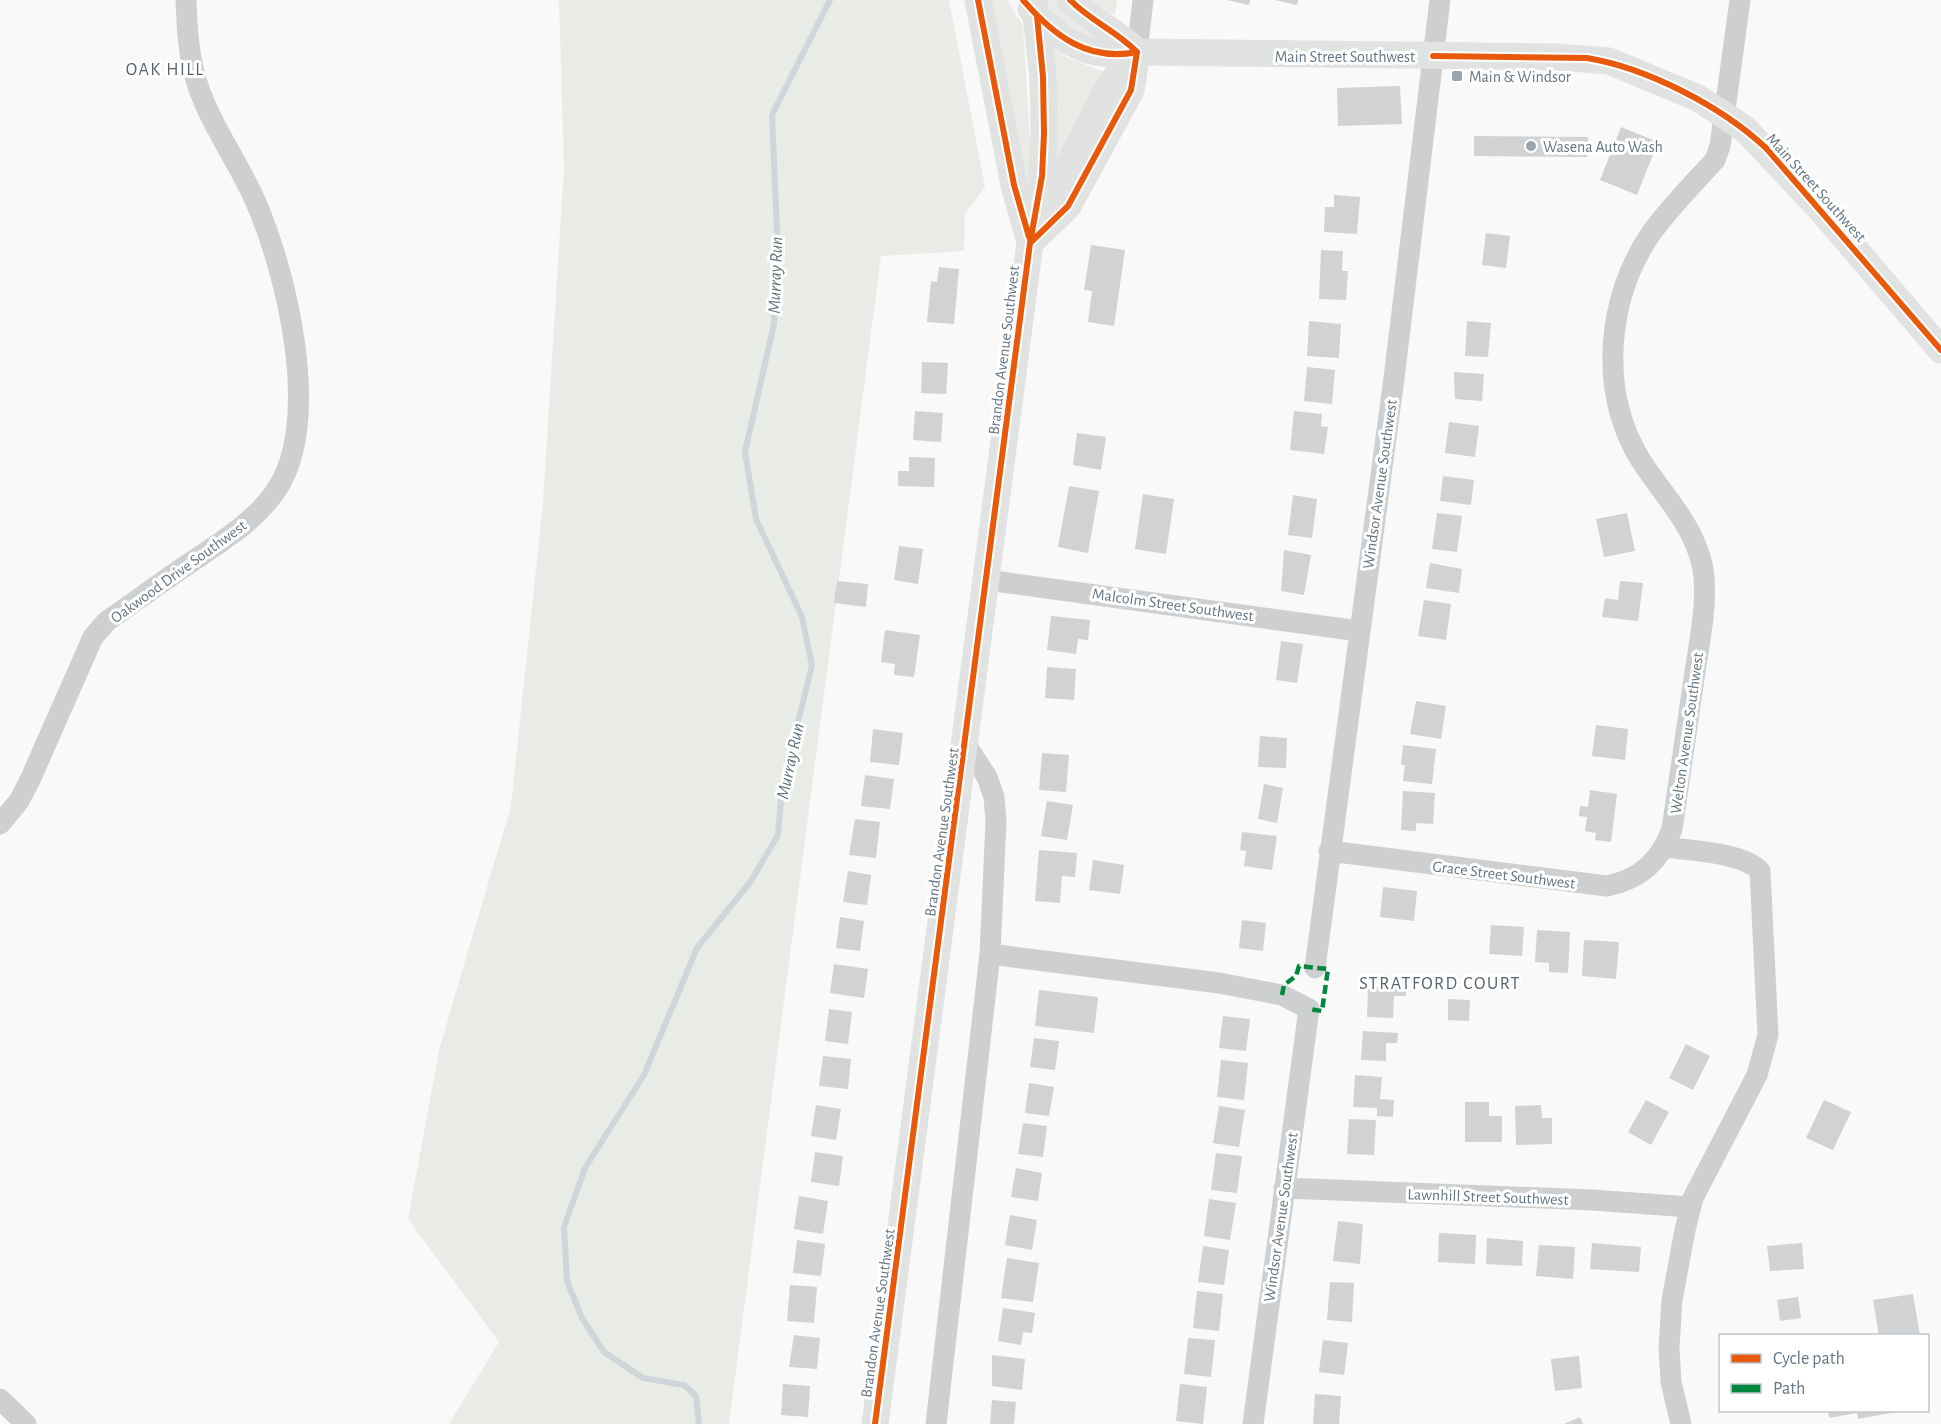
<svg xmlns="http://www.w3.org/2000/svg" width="1941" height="1424" viewBox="0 0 1941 1424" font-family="'Alegreya Sans',sans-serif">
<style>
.green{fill:#e8ebe6}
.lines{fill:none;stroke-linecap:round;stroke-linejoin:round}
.stream{stroke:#ced6d9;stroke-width:6}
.building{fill:#d0d2d3}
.minor{stroke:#cecfd0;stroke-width:21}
.major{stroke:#e1e2e2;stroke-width:27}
.quiet{stroke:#00873e;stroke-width:4.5;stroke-dasharray:9 4.5;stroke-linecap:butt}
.cycleway-casing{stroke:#fff;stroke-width:10}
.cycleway{stroke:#e8590c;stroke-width:6}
.poi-dot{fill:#99a4ac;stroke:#fff;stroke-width:2}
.labels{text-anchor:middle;stroke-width:6;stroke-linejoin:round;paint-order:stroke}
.street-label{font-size:16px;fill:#657683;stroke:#fff}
.poi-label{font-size:16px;fill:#657683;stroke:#fff;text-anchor:start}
.neighbourhood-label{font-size:18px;letter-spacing:1.5px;fill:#57646e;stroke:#fff}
.water-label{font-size:18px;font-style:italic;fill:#60757c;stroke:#fff}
</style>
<rect width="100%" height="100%" fill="#f9f9f9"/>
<path class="green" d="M 559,0 L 949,0 L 985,187 L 965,214 L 964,251 L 881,256 L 729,1424 L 449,1424 L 499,1342 L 408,1219 L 440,1046 L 511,806 L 543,503 L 564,168 Z
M 988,0 L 1007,0 L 1023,25 L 1031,155 L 1029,191 Z
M 1046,0 L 1055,0 L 1109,43 C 1087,36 1051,26 1046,0 Z
M 1089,0 L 1117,0 L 1115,15 L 1104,11 Z
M 1051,46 L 1066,57 L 1104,72 L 1056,164 Z"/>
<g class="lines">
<path class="stream" d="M 699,1424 L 696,1396 L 684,1385 L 643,1378 L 604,1352 L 582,1318 L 567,1281 L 564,1227 L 585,1168 L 644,1075 L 697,948 L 751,881 L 778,835 L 782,788 L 812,665 L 802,617 L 756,519 L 745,452 L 774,324 L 778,256 L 772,115 L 830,0"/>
</g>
<path class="building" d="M 1227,0 L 1250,0 L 1249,5 Z
M 1275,0 L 1298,0 L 1297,5 Z
M 1400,86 L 1402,124 L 1338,126 L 1337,88 Z
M 1621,127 L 1658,142 L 1637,195 L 1600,180 Z
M 1474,136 L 1588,137 L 1587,157 L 1474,156 Z
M 1334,195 L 1360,197 L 1357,234 L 1324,232 L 1325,207 L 1334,207 Z
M 1486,233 L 1510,236 L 1506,268 L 1482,265 Z
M 1091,245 L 1125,250 L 1114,326 L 1088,322 L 1092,291 L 1084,290 Z
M 1321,250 L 1343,251 L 1342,271 L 1348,271 L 1346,300 L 1319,299 Z
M 939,267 L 959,269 L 954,324 L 927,322 L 931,281 L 937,282 Z
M 1309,321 L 1341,324 L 1339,358 L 1307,356 Z
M 1467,321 L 1491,323 L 1488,357 L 1465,356 Z
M 922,362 L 948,363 L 946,394 L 921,393 Z
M 1307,367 L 1335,370 L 1332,404 L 1304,401 Z
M 1454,372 L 1484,374 L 1482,401 L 1455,399 Z
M 915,411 L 943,413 L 941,442 L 913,440 Z
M 1294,411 L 1322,414 L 1321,426 L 1328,427 L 1324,454 L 1290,450 Z
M 1449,422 L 1479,426 L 1475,457 L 1445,453 Z
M 1077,433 L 1106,437 L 1101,470 L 1073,465 Z
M 909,457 L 935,458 L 934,487 L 898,486 L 898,471 L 909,471 Z
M 1443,476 L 1474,480 L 1471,505 L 1440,501 Z
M 1069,486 L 1099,491 L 1088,553 L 1058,547 Z
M 1143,494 L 1174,499 L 1166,554 L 1135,549 Z
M 1293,495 L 1317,499 L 1312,538 L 1288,535 Z
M 1437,513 L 1462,516 L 1457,552 L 1432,549 Z
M 1627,513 L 1635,551 L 1604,557 L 1596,519 Z
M 899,546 L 923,549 L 918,584 L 894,580 Z
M 1284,550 L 1311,555 L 1304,595 L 1281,591 Z
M 1430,563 L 1462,569 L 1459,593 L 1426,588 Z
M 837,581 L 868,584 L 866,607 L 834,603 Z
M 1620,581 L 1643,583 L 1638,621 L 1602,617 L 1605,598 L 1618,600 Z
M 1424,600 L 1451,604 L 1446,640 L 1418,636 Z
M 1051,616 L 1090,620 L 1088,640 L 1078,639 L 1076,654 L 1047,650 Z
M 885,630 L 920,635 L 914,677 L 894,675 L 895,664 L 881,662 Z
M 1281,641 L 1303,644 L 1297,683 L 1276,680 Z
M 1047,667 L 1076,669 L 1074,700 L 1045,698 Z
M 1416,701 L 1446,706 L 1441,739 L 1410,734 Z
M 1596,725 L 1628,729 L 1625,760 L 1592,756 Z
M 873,729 L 903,733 L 899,765 L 870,762 Z
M 1260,736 L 1287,738 L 1286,768 L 1258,767 Z
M 1403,745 L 1436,749 L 1432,784 L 1403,781 L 1405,765 L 1401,765 Z
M 1042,753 L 1069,755 L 1066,792 L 1039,790 Z
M 865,775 L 894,779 L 890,809 L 861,806 Z
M 1264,784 L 1283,788 L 1277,823 L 1258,819 Z
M 1590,790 L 1617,794 L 1611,842 L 1595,840 L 1596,833 L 1585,831 L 1587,817 L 1579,816 L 1580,806 L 1588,807 Z
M 1403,791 L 1435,793 L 1433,824 L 1416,823 L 1416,831 L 1401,830 Z
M 1047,801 L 1073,805 L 1067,840 L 1041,836 Z
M 855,819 L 880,822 L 876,858 L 849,855 Z
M 1242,832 L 1277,836 L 1272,870 L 1244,866 L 1246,851 L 1240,850 Z
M 1039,850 L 1077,853 L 1075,877 L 1062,876 L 1060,903 L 1035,901 Z
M 1093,860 L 1124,865 L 1120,894 L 1089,890 Z
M 848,871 L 871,875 L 867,905 L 843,902 Z
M 1383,887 L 1417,891 L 1414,921 L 1380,917 Z
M 840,917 L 864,921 L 860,951 L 836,948 Z
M 1242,920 L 1266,923 L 1263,951 L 1239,948 Z
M 1491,925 L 1524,927 L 1522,956 L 1489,954 Z
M 1537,930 L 1570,932 L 1568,973 L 1549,972 L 1549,963 L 1535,962 Z
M 1584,940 L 1619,942 L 1616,979 L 1582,976 Z
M 834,964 L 868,969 L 864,998 L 830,993 Z
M 1380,979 L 1406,980 L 1406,996 L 1394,996 L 1393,1018 L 1367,1017 L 1368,986 L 1379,987 Z
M 1039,990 L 1098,997 L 1094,1033 L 1035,1026 Z
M 1448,999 L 1470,1000 L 1469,1021 L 1448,1020 Z
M 829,1009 L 852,1012 L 848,1044 L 825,1041 Z
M 1223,1016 L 1250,1019 L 1246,1051 L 1219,1048 Z
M 1363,1031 L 1398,1033 L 1397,1043 L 1386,1043 L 1386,1061 L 1361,1060 Z
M 1034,1038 L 1059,1041 L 1055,1070 L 1030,1067 Z
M 1686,1044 L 1710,1056 L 1693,1090 L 1669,1078 Z
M 823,1056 L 851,1059 L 848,1089 L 819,1086 Z
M 1221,1060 L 1248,1063 L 1244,1100 L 1217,1097 Z
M 1355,1075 L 1382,1077 L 1380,1099 L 1394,1100 L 1393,1117 L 1377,1116 L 1377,1108 L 1353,1107 Z
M 1029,1083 L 1054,1087 L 1049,1116 L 1025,1113 Z
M 1646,1100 L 1669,1112 L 1651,1145 L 1628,1132 Z
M 1824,1100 L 1851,1112 L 1833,1150 L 1806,1138 Z
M 1465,1102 L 1489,1102 L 1489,1116 L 1502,1116 L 1502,1142 L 1465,1142 Z
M 816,1105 L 841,1109 L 836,1140 L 811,1136 Z
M 1541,1105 L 1542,1118 L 1552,1118 L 1552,1144 L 1516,1145 L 1515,1106 Z
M 1219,1106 L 1245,1110 L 1239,1147 L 1213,1143 Z
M 1349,1119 L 1376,1120 L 1374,1155 L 1347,1154 Z
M 1023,1123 L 1047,1126 L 1043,1157 L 1018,1154 Z
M 815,1152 L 843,1156 L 839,1186 L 811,1182 Z
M 1216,1153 L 1242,1156 L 1237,1193 L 1211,1190 Z
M 1016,1168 L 1042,1173 L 1038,1201 L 1011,1197 Z
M 799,1196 L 828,1201 L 823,1234 L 794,1229 Z
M 1209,1199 L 1236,1203 L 1230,1240 L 1204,1236 Z
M 1010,1215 L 1037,1220 L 1032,1250 L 1005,1245 Z
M 1338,1221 L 1363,1224 L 1360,1264 L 1333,1261 Z
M 1439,1233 L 1476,1235 L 1475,1264 L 1438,1262 Z
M 1487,1238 L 1523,1241 L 1522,1266 L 1486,1264 Z
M 797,1240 L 825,1244 L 821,1276 L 793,1273 Z
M 1592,1243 L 1641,1247 L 1639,1272 L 1590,1269 Z
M 1802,1243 L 1804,1269 L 1770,1271 L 1767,1246 Z
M 1539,1245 L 1575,1247 L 1573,1279 L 1536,1276 Z
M 1203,1246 L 1229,1250 L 1224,1285 L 1198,1282 Z
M 1007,1258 L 1039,1263 L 1033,1302 L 1001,1298 Z
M 1330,1282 L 1354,1283 L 1352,1322 L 1327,1320 Z
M 790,1285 L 817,1287 L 814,1323 L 787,1321 Z
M 1197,1291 L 1223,1294 L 1219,1331 L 1193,1328 Z
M 1913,1294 L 1920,1336 L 1879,1336 L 1873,1300 Z
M 1798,1297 L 1801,1318 L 1780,1321 L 1777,1300 Z
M 1003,1308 L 1035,1313 L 1032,1333 L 1023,1332 L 1021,1345 L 998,1341 Z
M 794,1335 L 820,1338 L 817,1369 L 789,1367 Z
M 1188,1338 L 1215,1340 L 1211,1377 L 1184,1374 Z
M 1323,1340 L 1348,1343 L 1344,1375 L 1319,1372 Z
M 992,1355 L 1025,1359 L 1022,1390 L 992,1386 Z
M 1579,1356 L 1582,1388 L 1555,1391 L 1551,1359 Z
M 783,1384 L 810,1386 L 808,1417 L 781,1415 Z
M 1180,1384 L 1207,1387 L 1203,1424 L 1176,1421 Z
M 1315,1394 L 1341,1396 L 1339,1424 L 1313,1424 Z
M 992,1400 L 1016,1402 L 1014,1424 L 990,1424 Z
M 1828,1410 L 1896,1410 L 1896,1412 L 1858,1419 L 1857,1413 L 1829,1418 Z
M 1580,1417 L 1583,1424 L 1564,1424 Z"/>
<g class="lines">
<path class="minor" d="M 1137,52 L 1143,0
M 987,580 L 1359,631
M 0,824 L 19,801 L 30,780 L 93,637 L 107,621 C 132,604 156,586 181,569 C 214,546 252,525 275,492 C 324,423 286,269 254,198 C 236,158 204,115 194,72 C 188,49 187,24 186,0
M 1665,847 C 1690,851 1743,852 1760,871 L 1768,1035 L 1757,1075 L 1693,1198 L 1685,1230 L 1672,1300 L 1669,1348 L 1671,1382 L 1681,1424
M 1329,851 L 1607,886 C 1641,879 1660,861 1672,829 C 1680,777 1687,724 1695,672 C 1700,637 1709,598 1702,564 C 1692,522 1662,494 1640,459 C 1598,390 1607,296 1652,232 C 1671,206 1694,183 1715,160 L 1720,146 L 1740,0
M 990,954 L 1219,983 L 1282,995 L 1309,1009 L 1253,1424
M 1315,968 L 1394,378 L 1440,0
M 1284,1188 L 1592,1200 L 1690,1207
M 0,1399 L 26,1424
M 936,1424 L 990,954 L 996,821 L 994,797 L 987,777 L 966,745"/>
<path class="major" d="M 978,0 L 1014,185 L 1028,236
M 1070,0 C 1092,22 1115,30 1137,52
M 1031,9 C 1059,42 1094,61 1137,52 L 1558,57 L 1609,61 L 1698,98 L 1745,129 L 1822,211 L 1941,350
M 1046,209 L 1110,84 L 1136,53
M 1030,243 L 1068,206 L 1131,90 L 1137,52
M 875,1424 L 1030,243 L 1042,176 L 1044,134 L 1043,77 L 1034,0"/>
<path class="quiet" d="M 1282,995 L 1284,985 L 1296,976 L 1299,966 L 1328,969 L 1322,1011 L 1309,1009"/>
<g class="cycleway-casing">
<path id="cycleway" d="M 978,0 L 1014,185 L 1029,237
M 1023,0 C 1054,36 1088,62 1137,52
M 1070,0 C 1092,22 1115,30 1137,52
M 1433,56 L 1587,58 C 1647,68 1721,106 1766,148 L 1941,350
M 1030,243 L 1068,206 L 1131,90 L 1137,52
M 875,1424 L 1030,243 L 1042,176 L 1044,134 L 1043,77 L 1037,16"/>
</g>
<use href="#cycleway" class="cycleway"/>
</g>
<g class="poi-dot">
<rect x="1451" y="70" width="12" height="12" rx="3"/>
<circle cx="1531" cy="146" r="6"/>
</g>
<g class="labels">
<g class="street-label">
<text x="1345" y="62">Main Street Southwest</text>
<text transform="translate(1817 187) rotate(48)" y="6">Main Street Southwest</text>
<text transform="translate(1003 350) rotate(-83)" y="6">Brandon Avenue Southwest</text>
<text transform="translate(1379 484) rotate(-82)" y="6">Windsor Avenue Southwest</text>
<text transform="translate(178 571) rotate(-36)" y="6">Oakwood Drive Southwest</text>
<text transform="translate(1173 604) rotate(8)" y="6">Malcolm Street Southwest</text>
<text transform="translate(1686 733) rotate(-82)" y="6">Welton Avenue Southwest</text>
<text transform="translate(941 832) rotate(-82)" y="6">Brandon Avenue Southwest</text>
<text transform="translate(1504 874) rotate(7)" y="6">Grace Street Southwest</text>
<text transform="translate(1488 1196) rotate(2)" y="6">Lawnhill Street Southwest</text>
<text transform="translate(1280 1217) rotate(-82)" y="6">Windsor Avenue Southwest</text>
<text transform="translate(877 1313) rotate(-82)" y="6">Brandon Avenue Southwest</text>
</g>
<g class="poi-label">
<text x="1469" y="82">Main &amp; Windsor</text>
<text x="1543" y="152">Wasena Auto Wash</text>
</g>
<g class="neighbourhood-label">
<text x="165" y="75">OAK HILL</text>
<text x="1440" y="989">STRATFORD COURT</text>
</g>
<g class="water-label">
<text transform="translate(775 275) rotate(-88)" y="6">Murray Run</text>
<text transform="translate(790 761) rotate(-78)" y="6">Murray Run</text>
</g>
</g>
<rect x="1719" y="1334" width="210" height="78" fill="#ffffff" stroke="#c1c8cd" stroke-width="1.5"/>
<rect x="1731" y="1354" width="30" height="9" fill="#e8590c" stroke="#c1c8cd" stroke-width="1.5"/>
<text x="1773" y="1364" font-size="18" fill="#657683">Cycle path</text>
<rect x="1731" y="1384" width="30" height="9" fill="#00873e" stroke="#c1c8cd" stroke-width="1.5"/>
<text x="1773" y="1394" font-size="18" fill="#657683">Path</text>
</svg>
